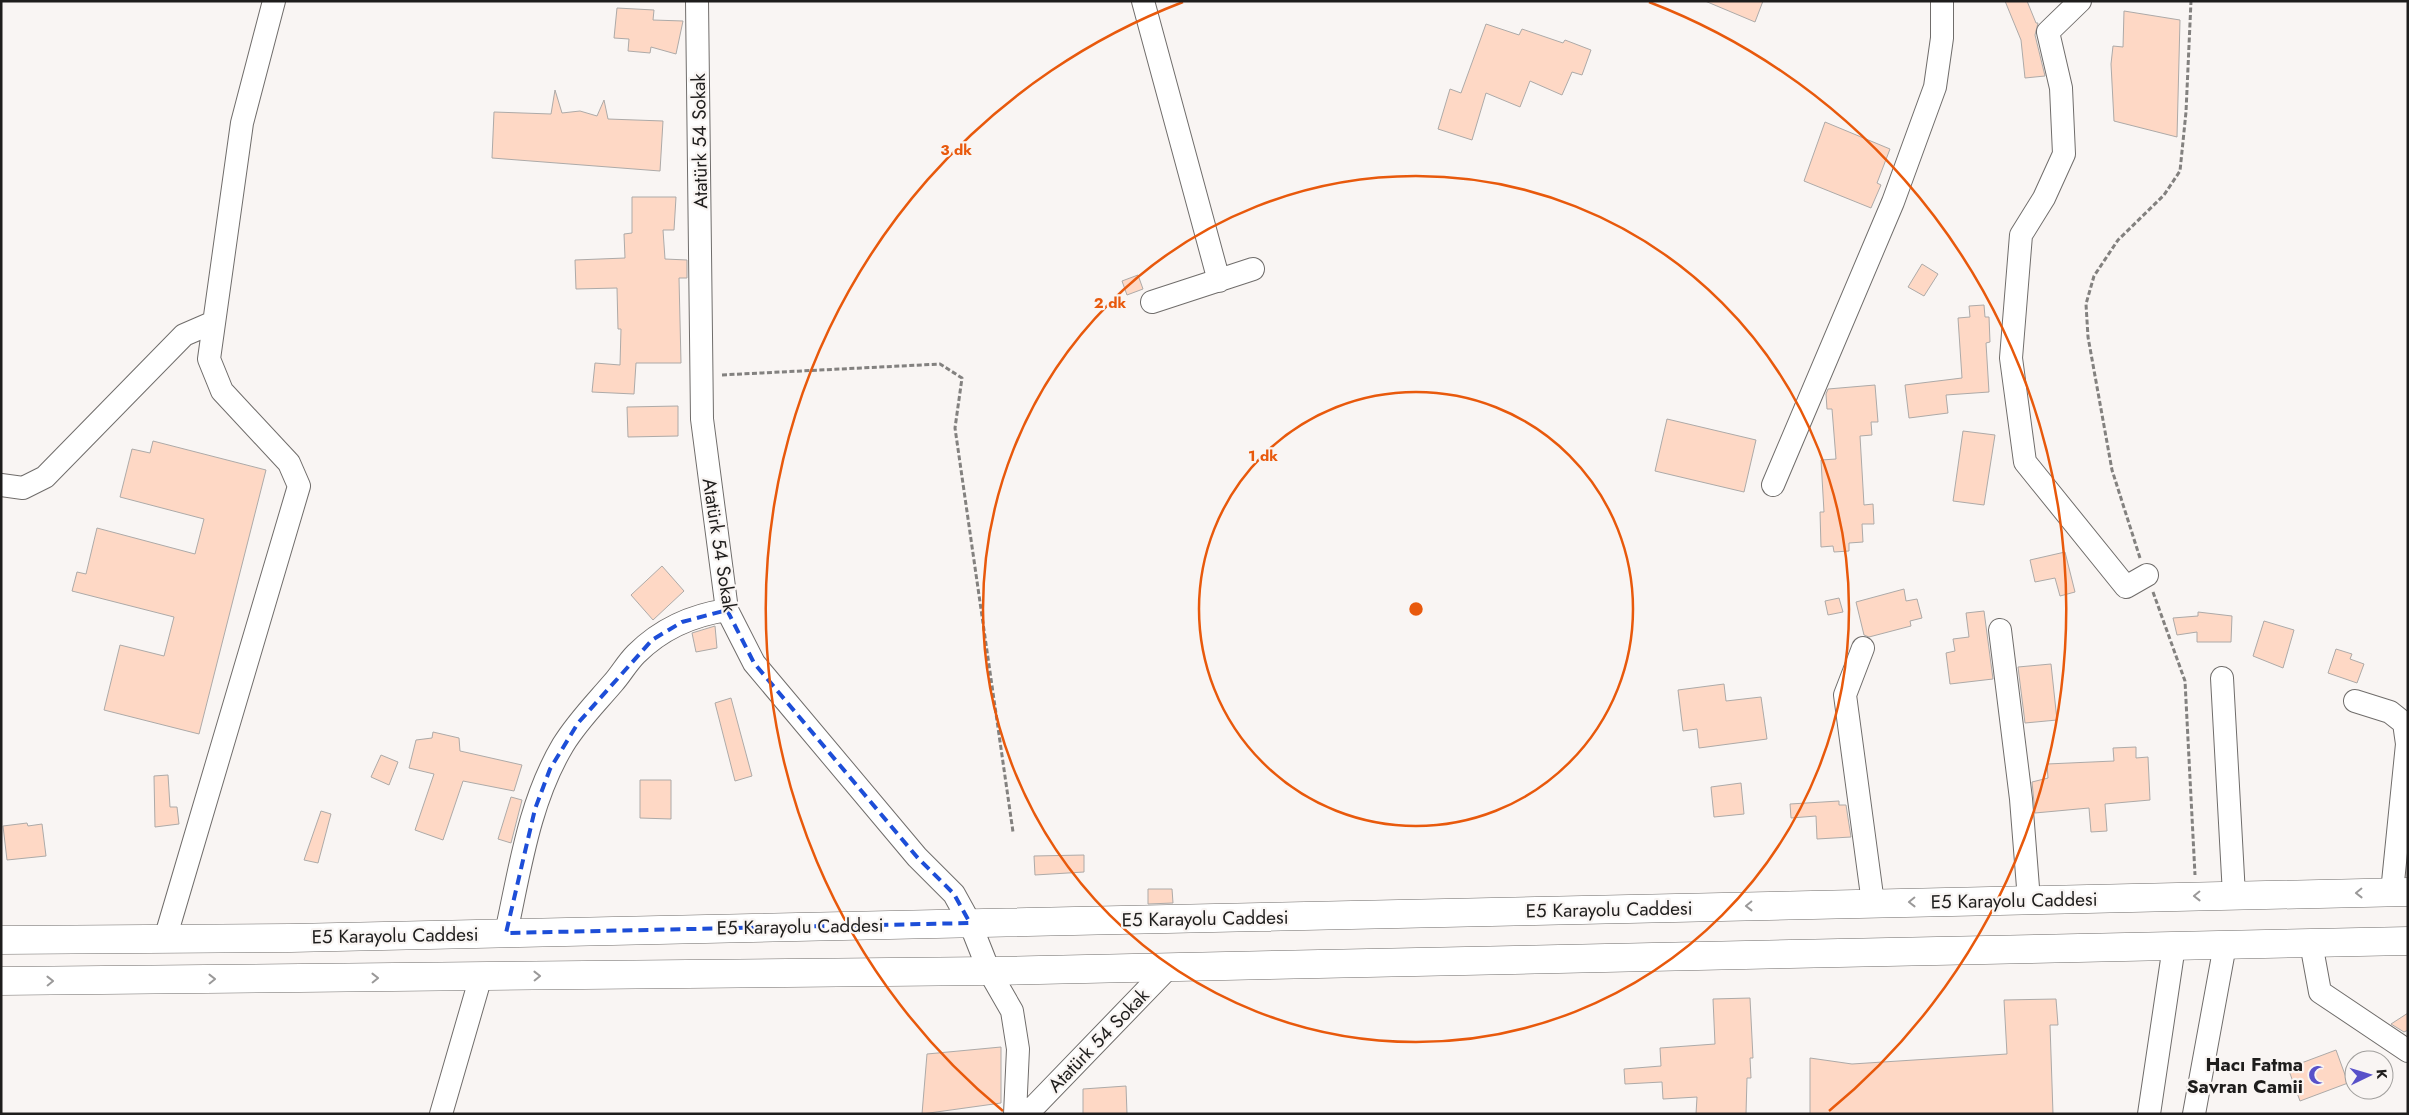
<svg xmlns="http://www.w3.org/2000/svg" width="2409" height="1115" viewBox="0 0 2409 1115" font-family="Jost,sans-serif">
<style>
.building{fill:#fed8c5;stroke:#adaaa8}
.lines{fill:none;stroke-linecap:round;stroke-linejoin:round}
.minor-casing{stroke:#706d6b;stroke-width:24}
.highway-casing{stroke:#706d6b;stroke-width:29}
.path{stroke:#83817f;stroke-width:3;stroke-dasharray:5 2.5;stroke-linecap:butt}
.minor{stroke:#fff;stroke-width:22}
.highway{stroke:#fff;stroke-width:28}
.oneway{stroke:#9a9999}
.marked{fill:none;stroke:#1d4ed8;stroke-width:4;stroke-dasharray:10 6;stroke-linejoin:round}
.ring{fill:none;stroke:#e8590c;stroke-width:2.5}
.labels{text-anchor:middle;stroke-width:4.5;stroke-linejoin:round;paint-order:stroke}
.street-label{font-size:19px;fill:#1e1d1c;stroke:#f9f5f3}
.poi-label{font-size:19px;font-weight:bold;fill:#1e1d1c;stroke:#f9f5f3;text-anchor:end}
.centre{fill:#e8590c;stroke:#f9f5f3;stroke-width:2.5}
.ring-label{font-size:15px;text-anchor:middle;font-weight:bold;fill:#e8590c;stroke:#f9f5f3;stroke-width:4.5;stroke-linejoin:round;paint-order:stroke}
</style>
<rect width="100%" height="100%" fill="#f9f5f3"/>
<path class="building" d="M 1705,1 L 1763,1 L 1755,22 Z
M 2005,1 L 2027,1 L 2036,23 L 2038,23 L 2035,35 L 2045,76 L 2025,78 L 2021,40 Z
M 617,8 L 654,10 L 653,20 L 683,21 L 676,54 L 651,47 L 650,53 L 628,51 L 629,39 L 614,38 Z
M 2124,11 L 2180,20 L 2177,137 L 2114,121 L 2111,64 L 2113,46 L 2123,47 Z
M 1486,24 L 1519,35 L 1522,29 L 1563,43 L 1565,40 L 1591,50 L 1582,75 L 1572,72 L 1562,95 L 1530,81 L 1520,107 L 1486,93 L 1472,140 L 1438,129 L 1450,89 L 1461,93 Z
M 555,90 L 562,113 L 580,111 L 597,116 L 604,100 L 608,119 L 663,121 L 660,171 L 492,158 L 494,112 L 551,114 Z
M 1825,122 L 1890,149 L 1877,183 L 1881,185 L 1871,208 L 1804,181 Z
M 632,197 L 676,197 L 674,230 L 663,230 L 665,259 L 687,260 L 687,278 L 679,278 L 681,363 L 636,363 L 634,394 L 592,392 L 595,363 L 620,365 L 621,329 L 618,329 L 617,288 L 576,289 L 575,260 L 625,258 L 624,234 L 632,233 Z
M 1922,264 L 1938,274 L 1924,296 L 1908,287 Z
M 1138,275 L 1143,289 L 1127,295 L 1122,281 Z
M 1984,305 L 1985,317 L 1989,317 L 1990,342 L 1986,343 L 1989,392 L 1946,395 L 1948,413 L 1909,418 L 1905,385 L 1962,378 L 1958,318 L 1970,317 L 1969,306 Z
M 1875,385 L 1878,422 L 1871,422 L 1872,435 L 1860,436 L 1864,505 L 1873,504 L 1874,524 L 1862,524 L 1863,542 L 1849,543 L 1849,551 L 1834,552 L 1833,546 L 1821,547 L 1820,512 L 1824,512 L 1821,460 L 1836,459 L 1832,409 L 1827,409 L 1826,394 L 1828,389 Z
M 678,406 L 678,436 L 628,437 L 627,407 Z
M 1667,419 L 1756,440 L 1744,492 L 1655,471 Z
M 1963,431 L 1995,435 L 1984,505 L 1953,501 Z
M 153,441 L 266,470 L 199,734 L 104,710 L 120,645 L 164,656 L 174,617 L 72,591 L 77,572 L 86,574 L 97,528 L 195,554 L 204,519 L 120,497 L 132,449 L 150,453 Z
M 2065,552 L 2075,592 L 2060,596 L 2055,578 L 2035,582 L 2030,560 Z
M 662,566 L 684,591 L 653,620 L 631,595 Z
M 1904,589 L 1906,601 L 1917,599 L 1922,618 L 1910,621 L 1911,626 L 1869,637 L 1864,635 L 1856,602 Z
M 1839,598 L 1843,612 L 1828,615 L 1825,601 Z
M 1984,611 L 1993,679 L 1950,684 L 1946,653 L 1955,651 L 1953,639 L 1969,637 L 1966,613 Z
M 2198,612 L 2232,616 L 2231,642 L 2197,642 L 2197,632 L 2177,635 L 2173,618 L 2198,616 Z
M 2264,621 L 2294,630 L 2283,668 L 2253,656 Z
M 715,626 L 717,648 L 696,652 L 692,633 Z
M 2336,649 L 2352,654 L 2350,659 L 2364,664 L 2357,683 L 2328,673 Z
M 2051,664 L 2057,720 L 2025,723 L 2018,667 Z
M 1724,684 L 1726,701 L 1761,697 L 1767,739 L 1699,748 L 1697,729 L 1683,731 L 1678,690 Z
M 731,698 L 752,776 L 735,781 L 715,703 Z
M 433,732 L 459,738 L 460,751 L 522,765 L 514,791 L 463,781 L 443,840 L 415,830 L 434,774 L 409,768 L 416,740 L 432,738 Z
M 2136,747 L 2136,758 L 2148,757 L 2150,800 L 2105,804 L 2107,831 L 2091,832 L 2089,808 L 2035,813 L 2032,782 L 2048,778 L 2047,764 L 2114,761 L 2113,748 Z
M 381,755 L 398,762 L 389,785 L 371,777 Z
M 168,775 L 170,807 L 177,807 L 179,824 L 155,827 L 154,776 Z
M 640,780 L 671,780 L 671,819 L 640,818 Z
M 1741,783 L 1744,814 L 1714,817 L 1711,787 Z
M 511,797 L 522,800 L 511,843 L 498,839 Z
M 1839,801 L 1839,805 L 1846,805 L 1851,837 L 1817,839 L 1816,816 L 1791,818 L 1790,804 Z
M 321,811 L 331,814 L 318,863 L 304,860 Z
M 27,823 L 28,826 L 42,824 L 46,856 L 7,860 L 3,826 Z
M 1084,855 L 1084,872 L 1035,875 L 1034,856 Z
M 1148,889 L 1172,889 L 1173,903 L 1148,904 Z
M 1750,998 L 1753,1058 L 1750,1058 L 1751,1078 L 1747,1078 L 1746,1114 L 1696,1114 L 1697,1097 L 1663,1099 L 1662,1082 L 1625,1084 L 1624,1069 L 1661,1066 L 1660,1048 L 1715,1044 L 1713,999 Z
M 2056,999 L 2058,1025 L 2050,1025 L 2053,1114 L 1810,1114 L 1810,1058 L 1852,1064 L 2007,1054 L 2004,1000 Z
M 2408,1013 L 2408,1030 L 2404,1032 L 2391,1024 Z
M 1001,1047 L 1001,1103 L 922,1114 L 927,1054 Z
M 2336,1050 L 2348,1083 L 2300,1101 L 2288,1068 Z
M 1126,1086 L 1127,1114 L 1083,1114 L 1083,1089 Z"/>
<g class="lines">
<g class="minor-casing">
<path id="minor" d="M 697,1 L 702,419 L 727,610 L 754,663 L 917,857 L 954,894 L 970,923 L 989,971 L 1012,1011 L 1018,1049 L 1015,1114
M 1143,1 L 1219,281
M 2080,1 L 2048,32 L 2061,88 L 2064,154 L 2044,198 L 2021,235 L 2011,358 L 2025,462 L 2126,587 L 2147,575
M 1152,302 L 1253,269
M 1,485 L 23,488 L 45,477 L 184,335 L 214,322
M 1773,485 L 1893,202 L 1935,87 L 1942,38 L 1942,1
M 2000,630 L 2021,799 L 2029,900
M 1863,648 L 1845,695 L 1873,903
M 2222,678 L 2234,895
M 2355,701 L 2390,712 L 2404,723 L 2407,744 L 2392,892
M 506,933 C 520,869 529,802 563,745 C 577,722 595,704 613,683 C 621,674 627,663 636,654 C 661,629 693,615 727,610
M 165,939 L 299,486 L 289,463 L 222,391 L 209,359 L 242,123 L 274,1
M 2311,943 L 2320,992 L 2408,1051
M 441,1114 L 481,976
M 1027,1114 L 1169,967
M 2149,1114 L 2174,946
M 2194,1114 L 2225,945"/>
</g>
<g class="highway-casing">
<path id="highway" d="M 1,940 L 291,938 L 2408,892
M 1,981 L 989,971 L 2408,941"/>
</g>
<path class="path" d="M 722,375 L 940,364 L 962,378 L 955,428 L 1013,832
M 2140,558 L 2112,470 L 2088,337 L 2086,304 L 2094,276 L 2118,240 L 2164,195 L 2180,171 L 2186,112 L 2191,1
M 2153,592 L 2185,681 L 2195,875"/>
<use href="#minor" class="minor"/>
<use href="#highway" class="highway"/>
</g>
<defs><path id="oneway-chevron" d="M-2-3.5L2.5 0L-2 3.5" fill="none" stroke-width="1.6" stroke-linecap="round" stroke-linejoin="round" transform="scale(1.25)"/></defs>
<g class="oneway">
<use href="#oneway-chevron" transform="translate(2359 893) rotate(179)"/>
<use href="#oneway-chevron" transform="translate(2197 896) rotate(179)"/>
<use href="#oneway-chevron" transform="translate(1912 902) rotate(179)"/>
<use href="#oneway-chevron" transform="translate(1749 906) rotate(179)"/>
<use href="#oneway-chevron" transform="translate(537 976) rotate(-1)"/>
<use href="#oneway-chevron" transform="translate(375 978) rotate(-1)"/>
<use href="#oneway-chevron" transform="translate(212 979) rotate(-1)"/>
<use href="#oneway-chevron" transform="translate(50 981) rotate(-1)"/>
</g>
<path class="marked" d="M 727,610 L 754,663 L 917,857 L 954,894 L 970,923 L 506,933 L 535,809 L 550,769 L 578,723 L 652,640 L 682,622 Z"/>
<g class="ring">
<circle cx="1416" cy="609" r="217"/>
<circle cx="1416" cy="609" r="433"/>
<path d="M1003 1111A650 650 0 0 1 1183 2M1649 2A650 650 0 0 1 1829 1111"/>
</g>
<defs>
<g id="mosque-bare" transform="scale(1.5)"><path d="M3.5-4.9A6 6 0 1 0 3.5 4.9A5 5 0 1 1 3.5-4.9Z" fill="#5851c9" stroke="#f9f5f3" stroke-width="2.5" paint-order="stroke"/></g>
</defs>
<g fill-rule="evenodd">
<use href="#mosque-bare" x="2318" y="1075"/>
</g>
<g class="labels">
<g class="street-label">
<text transform="translate(699 141) rotate(-91)" y="7">Atatürk 54 Sokak</text>
<text transform="translate(720 545) rotate(81)" y="7">Atatürk 54 Sokak</text>
<text transform="translate(2014 900) rotate(-1)" y="7">E5 Karayolu Caddesi</text>
<text transform="translate(1609 909) rotate(-1)" y="7">E5 Karayolu Caddesi</text>
<text transform="translate(1205 918) rotate(-1)" y="7">E5 Karayolu Caddesi</text>
<text transform="translate(800 926) rotate(-1)" y="7">E5 Karayolu Caddesi</text>
<text transform="translate(395 935) rotate(-1)" y="7">E5 Karayolu Caddesi</text>
<text transform="translate(1098 1040) rotate(-46)" y="7">Atatürk 54 Sokak</text>
</g>
<g class="poi-label">
<text x="2303" y="1071">Hacı Fatma<tspan x="2303" dy="22">Savran Camii</tspan></text>
</g>
</g>
<circle cx="1416" cy="609" r="8" class="centre"/>
<g class="ring-label">
<text x="956" y="155">3 dk</text>
<text x="1110" y="308">2 dk</text>
<text x="1263" y="461">1 dk</text>
</g>
<rect width="2409" height="1115" fill="none" stroke="#1e1d1c" stroke-width="5"/>
<g transform="translate(2369 1075) rotate(85)"><circle r="24" fill="#f9f5f3" stroke="#a19f9d"/>
<path d="M0-4L9 19L0 12L-9 19Z" fill="#5851c9"/>
<text y="-8" font-size="14" font-weight="bold" text-anchor="middle" fill="#1e1d1c">K</text>
</g>
</svg>
